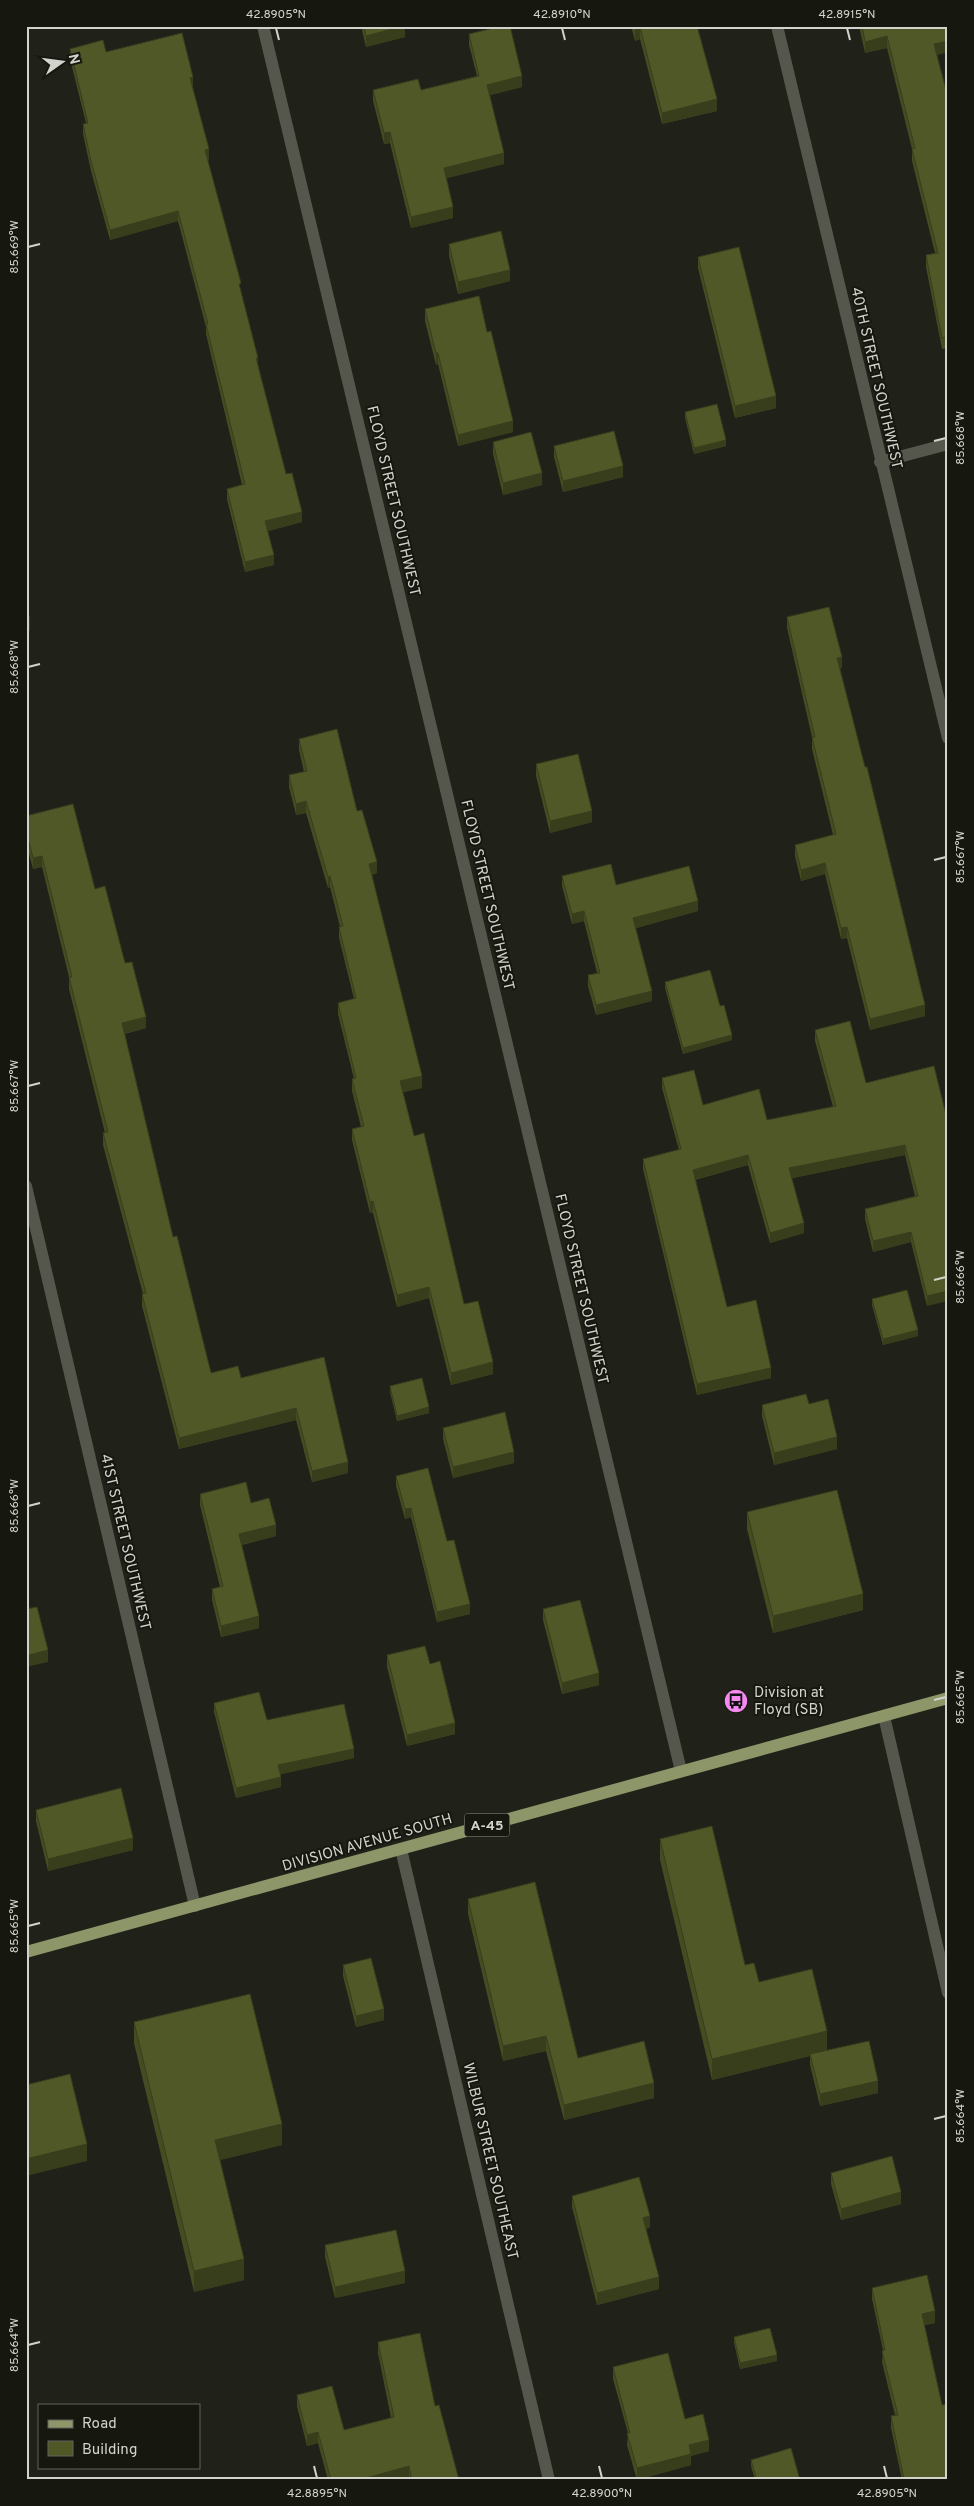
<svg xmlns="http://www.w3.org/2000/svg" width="974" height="2506" viewBox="0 0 974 2506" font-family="Overpass,sans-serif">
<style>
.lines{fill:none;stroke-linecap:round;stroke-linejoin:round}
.minor{stroke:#55574d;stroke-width:12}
.primary{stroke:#8d9668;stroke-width:12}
.wall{fill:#454c22}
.shaded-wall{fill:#383e1c}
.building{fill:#505828;stroke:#383e1c}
.ticks{fill:none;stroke:#d2d3cd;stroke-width:2}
.labels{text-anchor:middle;stroke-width:4;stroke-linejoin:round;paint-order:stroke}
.shield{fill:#161810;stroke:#9a9b94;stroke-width:1}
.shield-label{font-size:14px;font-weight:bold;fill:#d2d3cd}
.street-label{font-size:15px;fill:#d2d3cd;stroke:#161810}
.poi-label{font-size:15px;fill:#d2d3cd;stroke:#161810;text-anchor:start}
.neatline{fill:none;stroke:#d2d3cd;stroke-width:2}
.ticks-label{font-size:12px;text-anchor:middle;fill:#d2d3cd}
</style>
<rect width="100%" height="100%" fill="#202119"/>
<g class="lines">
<path class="minor" d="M 263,26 L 681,1771
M 777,26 L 948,738
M 880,462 L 948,444
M 26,1186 L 195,1906
M 884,1716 L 948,1993
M 401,1849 L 549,2480"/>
<path class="primary" d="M 26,1952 L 948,1698"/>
</g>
<path class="wall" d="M 361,26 L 405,26 L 405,37 L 366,47 Z
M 631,26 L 697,26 L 717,111 L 662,124 L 640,39 L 635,41 Z
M 859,26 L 948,26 L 937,55 L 948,98 L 948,348 L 942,349 L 926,267 L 926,255 L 935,253 L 912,161 L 912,149 L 887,48 L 865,53 Z
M 469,34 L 522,87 L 490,95 L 504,164 L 446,178 L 453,218 L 411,228 L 390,143 L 384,144 L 373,101 L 373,90 L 421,90 L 477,76 L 469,45 Z
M 70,49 L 106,52 L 193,88 L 209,159 L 208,160 L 241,291 L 258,368 L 286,474 L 302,522 L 268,531 L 274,565 L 245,572 L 227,499 L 227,489 L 242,485 L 206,334 L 206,327 L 178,221 L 110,240 L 91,171 L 83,134 L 83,124 L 86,123 L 70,59 Z
M 449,244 L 510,281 L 458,294 L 449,256 Z
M 698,257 L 776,408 L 735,418 L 698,268 Z
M 425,309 L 487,332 L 513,432 L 458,446 L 438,364 L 436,365 L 425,321 Z
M 685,412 L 726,446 L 694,454 L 685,418 Z
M 493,442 L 542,485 L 503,495 L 493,454 Z
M 554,446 L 623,477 L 563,492 L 554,457 Z
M 787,617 L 842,668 L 840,668 L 925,1016 L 870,1030 L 847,938 L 841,939 L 825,874 L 801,881 L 795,856 L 795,845 L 833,835 L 812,749 L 812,737 L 787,628 Z
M 299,739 L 357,811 L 377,873 L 372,875 L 422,1088 L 403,1092 L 414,1136 L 464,1304 L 493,1374 L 451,1385 L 429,1298 L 397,1307 L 373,1213 L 370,1213 L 352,1140 L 352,1129 L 361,1127 L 352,1091 L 352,1079 L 354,1079 L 338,1014 L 338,1003 L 354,999 L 339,938 L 339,927 L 340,927 L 330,887 L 328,888 L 306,813 L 296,815 L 289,787 L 289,775 L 304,772 L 299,750 Z
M 536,764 L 592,822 L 550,833 L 536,776 Z
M 26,816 L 95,889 L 125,963 L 146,1028 L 125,1034 L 173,1237 L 211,1373 L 241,1378 L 324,1357 L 348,1473 L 312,1482 L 296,1420 L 179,1449 L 142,1306 L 142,1294 L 143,1294 L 103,1145 L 103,1133 L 105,1133 L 69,989 L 69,977 L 42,867 L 33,869 L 26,842 Z
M 562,876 L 616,885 L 698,911 L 636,928 L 652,1001 L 596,1015 L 588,986 L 588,975 L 597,973 L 584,921 L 572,924 L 562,886 Z
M 665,982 L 720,1006 L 732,1040 L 683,1054 L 665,988 Z
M 815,1030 L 866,1083 L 934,1066 L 927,1306 L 911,1242 L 873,1252 L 865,1219 L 865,1209 L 915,1196 L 905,1155 L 792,1178 L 804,1233 L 770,1243 L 748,1165 L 695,1180 L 727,1307 L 771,1378 L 697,1395 L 643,1169 L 643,1159 L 679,1150 L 662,1088 L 662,1078 L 703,1105 L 767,1120 L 833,1107 L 815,1041 Z
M 872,1299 L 918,1336 L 883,1345 L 872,1305 Z
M 390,1386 L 429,1413 L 397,1421 L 390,1392 Z
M 809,1404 L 837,1449 L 774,1465 L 762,1416 L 762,1405 Z
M 443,1428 L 514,1463 L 453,1478 L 443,1439 Z
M 396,1476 L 470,1614 L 437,1622 L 411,1517 L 405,1519 L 396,1486 Z
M 200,1494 L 251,1503 L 276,1536 L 242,1545 L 259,1628 L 221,1637 L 212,1600 L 212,1589 L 220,1587 L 200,1505 Z
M 747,1512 L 863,1610 L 773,1633 L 747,1529 Z
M 543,1609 L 599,1685 L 562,1694 L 543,1620 Z
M 387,1655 L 430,1664 L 455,1734 L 407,1746 L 387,1667 Z
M 214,1703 L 267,1720 L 354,1758 L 280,1774 L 281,1787 L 236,1798 L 214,1712 Z
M 36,1810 L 133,1850 L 48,1871 L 36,1821 Z
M 660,1839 L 745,1965 L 759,1982 L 827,2050 L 878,2093 L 820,2106 L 810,2065 L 810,2056 L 712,2080 L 660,1860 Z
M 468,1899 L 578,2058 L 654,2098 L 564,2120 L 546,2051 L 503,2061 L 468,1914 Z
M 343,1965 L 384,2020 L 356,2027 L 343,1976 Z
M 134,2022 L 282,2145 L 220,2160 L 244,2280 L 194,2292 L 134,2043 Z
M 831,2173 L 901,2204 L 841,2220 L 831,2184 Z
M 572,2196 L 650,2227 L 646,2229 L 659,2289 L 597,2305 L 572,2207 Z
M 325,2245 L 405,2283 L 335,2298 L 325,2257 Z
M 872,2288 L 935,2323 L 924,2325 L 948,2480 L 902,2480 L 891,2428 L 891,2416 L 895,2415 L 882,2362 L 883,2350 L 872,2299 Z
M 734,2337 L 777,2361 L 740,2369 L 734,2343 Z
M 378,2342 L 435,2406 L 459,2480 L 409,2480 L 409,2477 L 398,2480 L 328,2480 L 318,2443 L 307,2446 L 297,2406 L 297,2395 L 344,2430 L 391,2418 L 378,2353 Z
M 613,2367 L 685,2419 L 709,2451 L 691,2456 L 691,2465 L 637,2480 L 627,2445 L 628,2433 L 613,2379 Z
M 751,2460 L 800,2480 L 755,2480 L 751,2466 Z"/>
<path class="shaded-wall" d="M 403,26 L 405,26 L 405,37 L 366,47 L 366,36 Z
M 640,27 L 640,39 L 635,41 L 635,29 Z
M 887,36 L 887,48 L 865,53 L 865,42 Z
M 948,41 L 948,52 L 934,56 L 934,44 Z
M 522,76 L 522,87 L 487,96 L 487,85 Z
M 193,77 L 193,88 L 190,88 L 190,78 Z
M 717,99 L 717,111 L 662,124 L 662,113 Z
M 390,132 L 390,143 L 384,144 L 384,133 Z
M 209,149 L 209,159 L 205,160 L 205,150 Z
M 504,153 L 504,164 L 444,179 L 444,168 Z
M 453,207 L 453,218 L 411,228 L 411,217 Z
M 178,211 L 178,221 L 110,240 L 110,230 Z
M 510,270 L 510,281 L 458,294 L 458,282 Z
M 436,353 L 438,353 L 438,364 L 436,365 Z
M 256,358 L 258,358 L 258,368 Z
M 776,396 L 776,408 L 735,418 L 735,406 Z
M 513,421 L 513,432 L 458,446 L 458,435 Z
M 726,440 L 726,446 L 694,454 L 694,448 Z
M 623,466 L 623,477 L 563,492 L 563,481 Z
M 542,473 L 542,485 L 503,495 L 503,483 Z
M 302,512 L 302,522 L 265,532 L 265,521 Z
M 274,555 L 274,565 L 245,572 L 245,562 Z
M 30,619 L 30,631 L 26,632 L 26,620 Z
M 842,657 L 842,668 L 837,669 L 837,658 Z
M 306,801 L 306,813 L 296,815 L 296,804 Z
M 592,811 L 592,822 L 550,833 L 550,821 Z
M 42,856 L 42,867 L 33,869 L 33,858 Z
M 377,862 L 377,873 L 369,876 L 369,864 Z
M 825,863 L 825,874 L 801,881 L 801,870 Z
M 330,876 L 330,887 L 328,888 L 328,877 Z
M 698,901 L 698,911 L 633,929 L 633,918 Z
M 584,911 L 584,921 L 572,924 L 572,914 Z
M 847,927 L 847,938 L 841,939 L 841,928 Z
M 652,991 L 652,1001 L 596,1015 L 596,1005 Z
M 925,1005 L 925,1016 L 870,1030 L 870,1019 Z
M 146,1017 L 146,1028 L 122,1034 L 122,1023 Z
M 732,1035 L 732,1040 L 683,1054 L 683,1048 Z
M 422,1076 L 422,1088 L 400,1093 L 400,1081 Z
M 905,1145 L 905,1155 L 789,1179 L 789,1168 Z
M 748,1155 L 748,1165 L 693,1180 L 693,1170 Z
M 373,1201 L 373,1213 L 370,1213 L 370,1202 Z
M 804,1223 L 804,1233 L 770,1243 L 770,1233 Z
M 911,1232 L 911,1242 L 873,1252 L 873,1241 Z
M 429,1287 L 429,1298 L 397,1307 L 397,1295 Z
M 948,1291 L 948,1301 L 927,1306 L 927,1296 Z
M 918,1330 L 918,1336 L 883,1345 L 883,1339 Z
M 493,1362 L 493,1374 L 451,1385 L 451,1373 Z
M 771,1368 L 771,1378 L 697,1395 L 697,1384 Z
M 429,1407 L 429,1413 L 397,1421 L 397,1416 Z
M 296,1408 L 296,1420 L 179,1449 L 179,1438 Z
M 837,1437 L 837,1449 L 774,1465 L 774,1453 Z
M 514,1452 L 514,1463 L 453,1478 L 453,1467 Z
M 348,1462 L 348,1473 L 312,1482 L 312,1471 Z
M 411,1508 L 411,1517 L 405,1519 L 405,1509 Z
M 276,1525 L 276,1536 L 239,1545 L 239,1534 Z
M 863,1594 L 863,1610 L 773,1633 L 773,1616 Z
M 470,1604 L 470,1614 L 437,1622 L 437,1612 Z
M 259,1616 L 259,1628 L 221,1637 L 221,1626 Z
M 48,1650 L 48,1662 L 26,1667 L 26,1656 Z
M 599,1673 L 599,1685 L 562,1694 L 562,1683 Z
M 455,1723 L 455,1734 L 407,1746 L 407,1735 Z
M 354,1749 L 354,1758 L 278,1775 L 278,1765 Z
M 281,1777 L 281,1787 L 236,1798 L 236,1788 Z
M 133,1838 L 133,1850 L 48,1871 L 48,1859 Z
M 384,2009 L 384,2020 L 356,2027 L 356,2016 Z
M 827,2031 L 827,2052 L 810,2054 L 810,2056 L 712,2080 L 712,2059 Z
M 546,2036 L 546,2051 L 503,2061 L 503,2046 Z
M 878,2081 L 878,2093 L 820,2106 L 820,2094 Z
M 654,2083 L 654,2098 L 564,2120 L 564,2105 Z
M 282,2124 L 282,2145 L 215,2161 L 215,2140 Z
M 87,2144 L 87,2161 L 26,2176 L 26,2159 Z
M 901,2192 L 901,2204 L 841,2220 L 841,2209 Z
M 650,2216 L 650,2227 L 643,2229 L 643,2218 Z
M 244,2259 L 244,2280 L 194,2292 L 194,2271 Z
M 405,2271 L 405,2283 L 335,2298 L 335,2287 Z
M 659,2277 L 659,2289 L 597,2305 L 597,2293 Z
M 935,2311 L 935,2323 L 922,2326 L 922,2314 Z
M 777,2355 L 777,2361 L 740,2369 L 740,2363 Z
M 318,2432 L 318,2443 L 307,2446 L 307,2435 Z
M 709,2440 L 709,2451 L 691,2456 L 691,2465 L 637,2480 L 637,2468 L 689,2445 Z
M 409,2466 L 409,2477 L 398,2480 L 359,2480 Z"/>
<path class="building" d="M 364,26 L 403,26 L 366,36 Z
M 502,26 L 510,26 L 522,76 L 487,85 L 504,153 L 444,168 L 453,207 L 411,217 L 390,132 L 384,133 L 373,90 L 418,79 L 421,90 L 479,76 L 469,34 Z
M 634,26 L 697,26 L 717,99 L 662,113 L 640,27 L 635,29 Z
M 862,26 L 948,26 L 948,41 L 934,44 L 948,98 L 948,336 L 942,338 L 926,255 L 938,253 L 912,149 L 915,148 L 887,36 L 865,42 Z
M 182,33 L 193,77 L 190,78 L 209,149 L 205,150 L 241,283 L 239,284 L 258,358 L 256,358 L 286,474 L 292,473 L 302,512 L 265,521 L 274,555 L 245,562 L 227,489 L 245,484 L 206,324 L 208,324 L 178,211 L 110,230 L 91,161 L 83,124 L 88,123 L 70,49 L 103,40 L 106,52 Z
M 501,231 L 510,270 L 458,282 L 449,244 Z
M 739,247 L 776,396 L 735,406 L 698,257 Z
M 479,296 L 487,332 L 491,331 L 513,421 L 458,435 L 438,353 L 436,353 L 425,309 Z
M 717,404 L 726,440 L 694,448 L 685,412 Z
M 614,431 L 623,466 L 563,481 L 554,446 Z
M 531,432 L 542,473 L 503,483 L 493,442 Z
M 26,606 L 30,619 L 26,620 Z
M 829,607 L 842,657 L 837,658 L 865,767 L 867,767 L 925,1005 L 870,1019 L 847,927 L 841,928 L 825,863 L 801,870 L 795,845 L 836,834 L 812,737 L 815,737 L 787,617 Z
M 337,729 L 357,811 L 362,810 L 377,862 L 369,864 L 422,1076 L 400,1081 L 414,1136 L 424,1133 L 464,1304 L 478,1301 L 493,1362 L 451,1373 L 429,1287 L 397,1295 L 373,1201 L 370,1202 L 352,1129 L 364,1126 L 352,1079 L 356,1078 L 338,1003 L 356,998 L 339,927 L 343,926 L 330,876 L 328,877 L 306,801 L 296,804 L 289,775 L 307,771 L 299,739 Z
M 578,754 L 592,811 L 550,821 L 536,764 Z
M 73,804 L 95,889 L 105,886 L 125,963 L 132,962 L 146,1017 L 122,1023 L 173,1237 L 177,1236 L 211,1373 L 238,1366 L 241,1378 L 324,1357 L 348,1462 L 312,1471 L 296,1408 L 179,1438 L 142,1294 L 146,1293 L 103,1133 L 108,1132 L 69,977 L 72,977 L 42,856 L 33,858 L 26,830 L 26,816 Z
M 611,864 L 616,885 L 689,866 L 698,901 L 633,918 L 652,991 L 596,1005 L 588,975 L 600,973 L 584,911 L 572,914 L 562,876 Z
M 710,970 L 720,1006 L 724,1005 L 732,1035 L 683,1048 L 665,982 Z
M 850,1021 L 866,1083 L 934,1066 L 948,1123 L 948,1291 L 927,1296 L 911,1232 L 873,1241 L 865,1209 L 918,1196 L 905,1145 L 789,1168 L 804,1223 L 770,1233 L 748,1155 L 693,1170 L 727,1307 L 756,1300 L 771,1368 L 697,1384 L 643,1159 L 681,1149 L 662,1078 L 694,1070 L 703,1105 L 759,1089 L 767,1120 L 836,1106 L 815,1030 Z
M 907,1290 L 918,1330 L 883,1339 L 872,1299 Z
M 422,1378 L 429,1407 L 397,1416 L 390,1386 Z
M 806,1394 L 809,1404 L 828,1399 L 837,1437 L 774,1453 L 762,1405 Z
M 505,1412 L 514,1452 L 453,1467 L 443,1428 Z
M 428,1468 L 447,1541 L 454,1540 L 470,1604 L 437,1612 L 411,1508 L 405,1509 L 396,1476 Z
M 246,1482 L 251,1503 L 269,1498 L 276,1525 L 239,1534 L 259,1616 L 221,1626 L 212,1589 L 223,1586 L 200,1494 Z
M 837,1490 L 863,1594 L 773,1616 L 747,1512 Z
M 580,1600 L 599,1673 L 562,1683 L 543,1609 Z
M 37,1607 L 48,1650 L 26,1656 L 26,1609 Z
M 425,1646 L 430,1664 L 440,1661 L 455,1723 L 407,1735 L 387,1655 Z
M 259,1692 L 267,1720 L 344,1704 L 354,1749 L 278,1765 L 281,1777 L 236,1788 L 214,1703 Z
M 121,1788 L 133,1838 L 48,1859 L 36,1810 Z
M 712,1826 L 745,1965 L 754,1963 L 759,1982 L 812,1969 L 827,2031 L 712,2059 L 660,1839 Z
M 535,1882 L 578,2058 L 644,2041 L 654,2083 L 564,2105 L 546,2036 L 503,2046 L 468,1899 Z
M 371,1958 L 384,2009 L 356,2016 L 343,1965 Z
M 250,1994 L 282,2124 L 215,2140 L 244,2259 L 194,2271 L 134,2022 Z
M 869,2041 L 878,2081 L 820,2094 L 810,2054 Z
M 70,2074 L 87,2144 L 26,2159 L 26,2085 Z
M 892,2156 L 901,2192 L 841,2209 L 831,2173 Z
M 639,2177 L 650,2216 L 643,2218 L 659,2277 L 597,2293 L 572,2196 Z
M 396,2230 L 405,2271 L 335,2287 L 325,2245 Z
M 927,2275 L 935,2311 L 922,2314 L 942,2405 L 948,2404 L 948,2480 L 902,2480 L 904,2479 L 891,2416 L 898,2415 L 882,2351 L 885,2350 L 872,2288 Z
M 770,2328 L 777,2355 L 740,2363 L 734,2337 Z
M 420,2333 L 435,2406 L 439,2405 L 459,2480 L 412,2480 L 409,2466 L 359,2480 L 331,2480 L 318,2432 L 307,2435 L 297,2395 L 332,2386 L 344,2430 L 394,2417 L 378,2342 Z
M 668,2353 L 685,2419 L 703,2414 L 709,2440 L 689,2445 L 691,2454 L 637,2468 L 627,2433 L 630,2433 L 613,2367 Z
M 791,2448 L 800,2480 L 757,2480 L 751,2460 Z"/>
<path class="ticks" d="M 276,28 L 279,40M 562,28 L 565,40M 847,28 L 850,40M 28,247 L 40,244M 934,441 L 946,438M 28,667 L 40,664M 934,860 L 946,857M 28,1086 L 40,1083M 934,1280 L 946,1277M 28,1506 L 40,1503M 934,1700 L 946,1697M 28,1926 L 40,1923M 934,2119 L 946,2116M 28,2345 L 40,2342M 314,2466 L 317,2478M 599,2466 L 602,2478M 884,2466 L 887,2478"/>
<defs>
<g id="bus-disc" transform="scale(1.25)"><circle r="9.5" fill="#f489f0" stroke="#161810"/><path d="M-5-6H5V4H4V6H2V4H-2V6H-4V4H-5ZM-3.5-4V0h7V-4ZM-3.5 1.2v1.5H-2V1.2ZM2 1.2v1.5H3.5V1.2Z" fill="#111"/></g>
</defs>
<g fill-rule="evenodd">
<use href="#bus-disc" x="736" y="1701"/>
</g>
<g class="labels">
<rect class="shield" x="464.5" y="1813.5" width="45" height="23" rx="4"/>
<g class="shield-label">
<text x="487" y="1830">A-45</text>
</g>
<g class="street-label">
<text transform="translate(877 378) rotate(77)" y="5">40TH STREET SOUTHWEST</text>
<text transform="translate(394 501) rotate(77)" y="5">FLOYD STREET SOUTHWEST</text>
<text transform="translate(488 895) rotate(77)" y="5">FLOYD STREET SOUTHWEST</text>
<text transform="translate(582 1289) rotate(77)" y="5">FLOYD STREET SOUTHWEST</text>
<text transform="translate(126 1542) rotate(77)" y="5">41ST STREET SOUTHWEST</text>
<text transform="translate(367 1842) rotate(-16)" y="5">DIVISION AVENUE SOUTH</text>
<text transform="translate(491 2161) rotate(77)" y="5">WILBUR STREET SOUTHEAST</text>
</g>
<g class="poi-label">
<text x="754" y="1697">Division at<tspan x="754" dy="17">Floyd (SB)</tspan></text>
</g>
</g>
<rect width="974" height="2506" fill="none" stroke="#161810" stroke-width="55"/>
<rect x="38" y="2404" width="162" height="65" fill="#161810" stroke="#61635c"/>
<rect x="48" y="2420" width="25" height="8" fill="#8d9668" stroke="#61635c"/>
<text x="82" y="2428" font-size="15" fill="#d2d3cd">Road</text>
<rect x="48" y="2441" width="25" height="15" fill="#505828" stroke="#61635c"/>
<text x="82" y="2454" font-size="15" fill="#d2d3cd">Building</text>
<g transform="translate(62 62) rotate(76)" stroke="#161810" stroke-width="4" paint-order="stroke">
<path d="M0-4L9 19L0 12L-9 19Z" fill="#d2d3cd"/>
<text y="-8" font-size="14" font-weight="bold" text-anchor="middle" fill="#d2d3cd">N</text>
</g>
<rect x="28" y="28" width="918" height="2450" class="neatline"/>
<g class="ticks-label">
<text x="276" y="18">42.8905°N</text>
<text x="562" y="18">42.8910°N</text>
<text x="847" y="18">42.8915°N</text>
<text transform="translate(14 247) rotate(-90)" y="4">85.669°W</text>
<text transform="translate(960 438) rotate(-90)" y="4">85.668°W</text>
<text transform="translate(14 667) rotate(-90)" y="4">85.668°W</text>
<text transform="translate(960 857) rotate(-90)" y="4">85.667°W</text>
<text transform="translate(14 1086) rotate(-90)" y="4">85.667°W</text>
<text transform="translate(960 1277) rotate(-90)" y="4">85.666°W</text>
<text transform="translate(14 1506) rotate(-90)" y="4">85.666°W</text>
<text transform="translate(960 1697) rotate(-90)" y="4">85.665°W</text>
<text transform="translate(14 1926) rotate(-90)" y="4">85.665°W</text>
<text transform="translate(960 2116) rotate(-90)" y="4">85.664°W</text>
<text transform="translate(14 2345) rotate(-90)" y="4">85.664°W</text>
<text x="317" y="2497">42.8895°N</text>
<text x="602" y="2497">42.8900°N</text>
<text x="887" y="2497">42.8905°N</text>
</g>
</svg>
